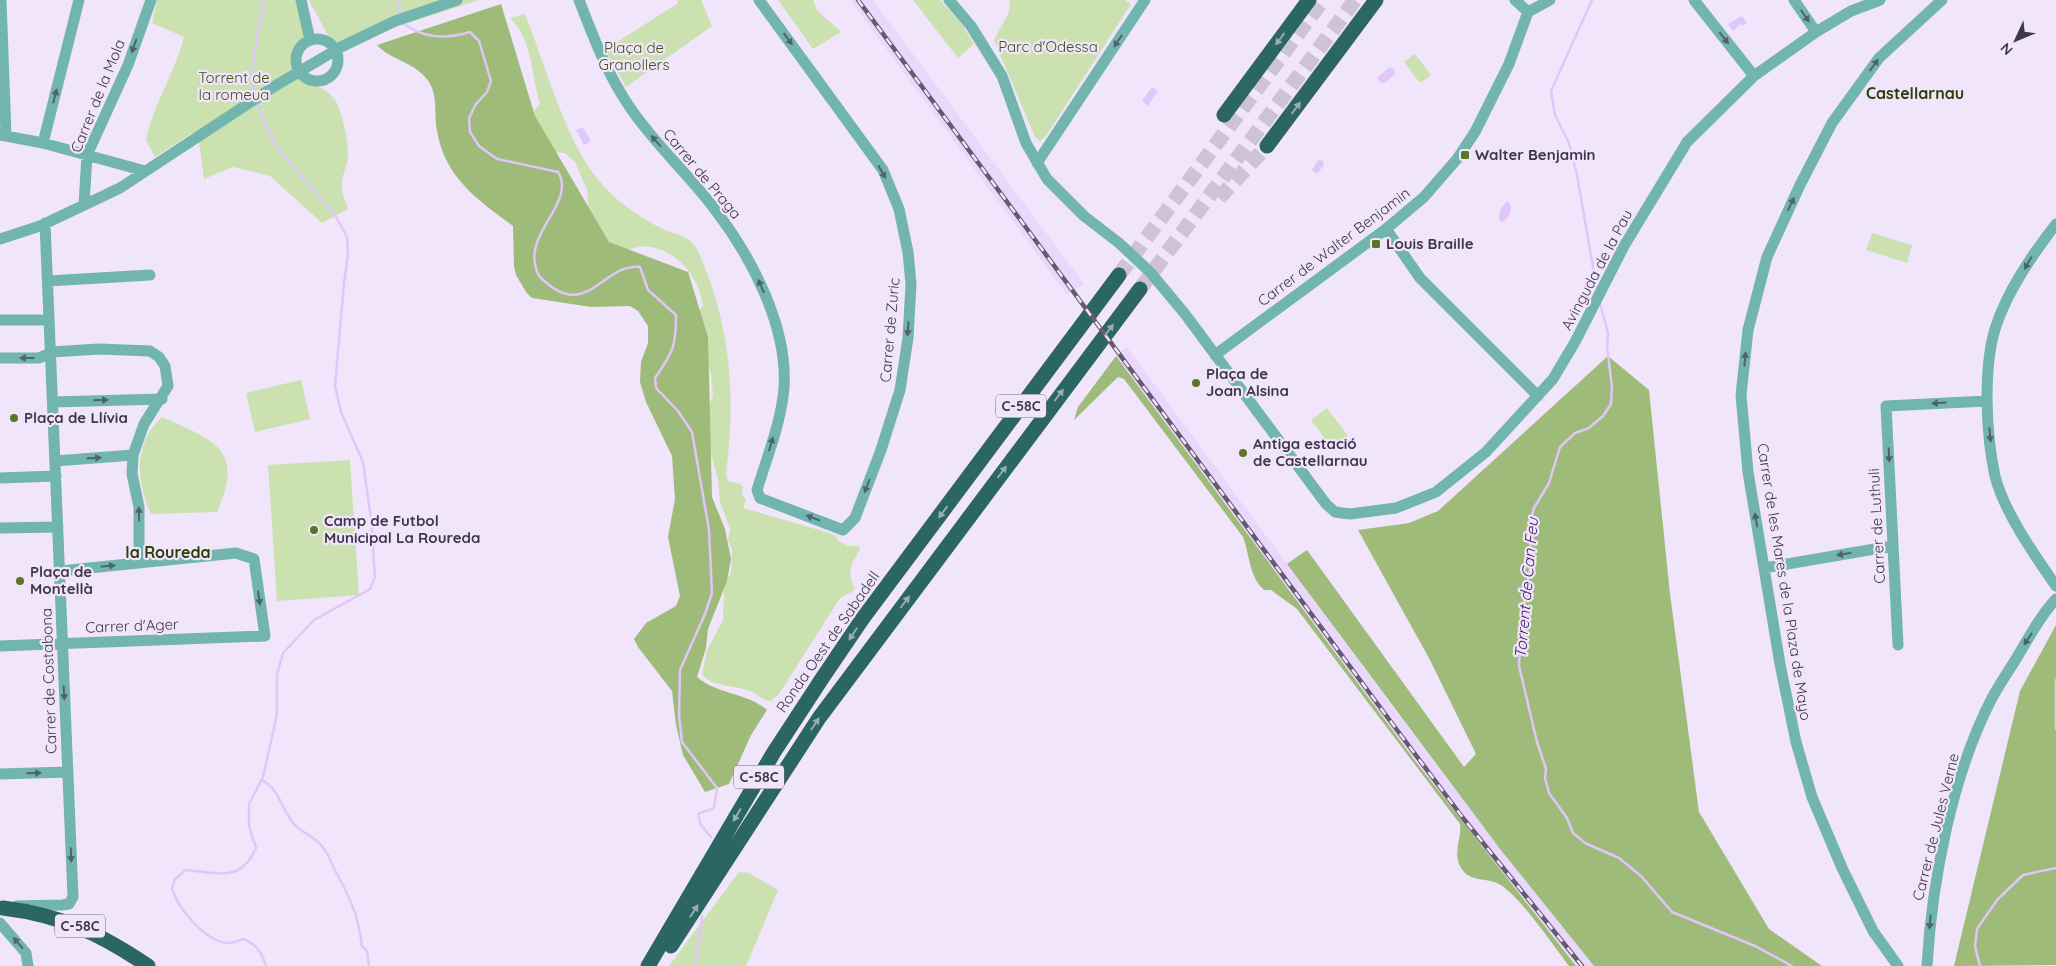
<svg xmlns="http://www.w3.org/2000/svg" width="2056" height="966" viewBox="0 0 2056 966" font-family="Quicksand,sans-serif">
<style>
.built{fill:#ead8fc}
.green{fill:#cbe1b0}
.forest{fill:#9fbb79}
.water{fill:#e0c6fa}
.lines{fill:none;stroke-linecap:round;stroke-linejoin:round}
.stream{stroke:#e0c6fa;stroke-width:2.5}
.highway-tunnel{stroke:#cdc2d8;stroke-width:15;stroke-dasharray:15 8;stroke-linecap:butt}
.minor{stroke:#71b5ae;stroke-width:11}
.highway{stroke:#2b6660;stroke-width:15}
.rail-casing{stroke:#655b70;stroke-width:4.5}
.rail{stroke:#f0e5fb;stroke-width:2.5;stroke-dasharray:8;stroke-linecap:butt}
.oneway{fill:#51626e}
.oneway2{fill:#97acb5}
.poi-dot{fill:#58752a;stroke:#f0e5fb;stroke-width:2}
.labels{text-anchor:middle;stroke-width:4.5;stroke-linejoin:round;paint-order:stroke}
.shield{fill:#f0e5fb;stroke:#756a80;stroke-width:1}
.shield-label{font-size:14px;font-weight:bold;fill:#40364b}
.park-label{font-size:15px;fill:#3d550d;stroke:#f0e5fb}
.street-label{font-size:15px;fill:#40364b;stroke:#f0e5fb}
.poi-label{font-size:15px;font-weight:bold;fill:#40364b;stroke:#f0e5fb;text-anchor:start}
.neighbourhood-label{font-size:16px;font-weight:bold;fill:#2b3e07;stroke:#f0e5fb}
.water-label{font-size:16px;font-style:italic;fill:#3f145d;stroke:#f0e5fb}
</style>
<rect width="100%" height="100%" fill="#f0e5fb"/>
<path class="built" d="M 850,0 L 873,0 L 1084,284 L 1067,295 Z
M 1127,347 L 1396,712 L 1500,849 L 1594,966 L 1576,966 L 1416,762 L 1116,356 Z"/>
<path class="green" d="M 157,0 L 297,0 L 306,38 L 293,49 C 291,95 318,74 335,100 C 342,109 349,145 348,157 C 347,166 341,177 342,187 C 342,194 346,202 348,209 L 322,223 L 270,176 L 233,167 L 204,179 L 199,142 L 194,132 L 155,157 L 146,140 C 154,103 174,75 184,37 L 152,23 Z
M 309,0 L 479,0 L 334,47 Z
M 677,0 L 701,0 L 712,26 L 626,87 L 605,50 L 678,3 Z
M 778,0 L 813,0 L 817,10 L 841,32 L 813,49 Z
M 913,0 L 940,0 L 961,23 L 974,44 L 958,58 Z
M 1010,0 L 1125,0 L 1131,4 L 1046,136 L 1040,141 L 1035,137 L 994,40 L 1009,12 Z
M 525,14 C 544,61 565,139 596,177 C 614,200 638,217 665,230 C 671,233 679,234 686,238 C 698,245 702,260 707,273 C 732,339 735,404 726,474 L 728,481 L 740,484 L 743,487 L 742,495 L 746,500 L 743,508 L 826,532 L 836,536 L 837,540 L 848,546 L 859,546 L 860,549 C 851,567 846,569 855,590 L 840,598 L 779,694 L 771,701 C 761,701 759,694 750,691 C 734,685 714,687 702,675 L 707,650 L 723,620 L 724,587 L 731,572 L 732,549 L 728,540 L 730,529 L 720,502 L 718,480 L 707,438 L 707,409 L 713,396 L 711,374 L 695,317 L 703,305 C 701,298 700,289 696,283 C 683,257 653,237 626,251 L 608,246 L 589,217 L 587,190 L 575,162 L 565,153 L 554,152 L 531,115 L 540,104 C 531,74 533,40 510,18 Z
M 1415,54 L 1431,75 L 1420,83 L 1404,62 Z
M 1872,233 L 1912,245 L 1907,263 L 1866,250 Z
M 301,380 L 310,419 L 255,432 L 246,393 Z
M 1327,408 L 1348,436 L 1332,448 L 1311,420 Z
M 162,417 C 214,441 245,448 217,512 L 151,514 C 136,481 133,443 162,417 Z
M 350,460 L 359,595 L 277,601 L 268,465 Z
M 739,872 L 749,873 L 778,890 L 746,966 L 669,966 Z"/>
<path class="forest" d="M 501,4 L 535,116 L 609,242 L 688,272 L 708,337 L 712,497 L 725,529 L 731,559 L 727,581 L 708,629 L 706,648 L 697,677 C 718,695 746,692 767,710 L 751,735 L 729,784 L 705,792 L 683,755 L 676,725 L 672,691 L 638,647 L 634,639 L 646,623 L 676,606 L 680,596 L 668,537 L 675,499 L 672,456 L 646,402 L 640,382 L 641,362 L 648,343 L 648,326 L 638,311 L 630,306 L 591,307 L 532,298 L 526,292 L 516,275 L 514,266 L 513,226 C 478,200 445,178 437,131 C 434,115 438,96 429,82 C 416,62 390,60 377,45 Z
M 1116,356 L 1416,762 L 1576,966 L 1569,966 C 1551,943 1522,898 1499,884 C 1487,877 1470,883 1461,868 C 1452,853 1462,839 1460,824 L 1297,609 L 1271,590 L 1264,590 C 1249,576 1250,556 1243,537 L 1124,379 L 1118,377 L 1074,420 L 1078,407 Z
M 1608,356 L 1649,390 L 1670,594 L 1699,812 L 1769,929 L 1822,966 L 1594,966 L 1500,849 L 1287,564 L 1307,550 L 1464,767 L 1476,754 L 1430,660 L 1358,530 L 1409,523 L 1438,511 Z
M 2056,625 L 2056,965 L 1954,966 L 2020,691 Z"/>
<path class="water" d="M 1742,16 L 1747,23 L 1743,26 L 1741,24 L 1733,31 L 1728,24 Z
M 1390,67 L 1394,69 L 1395,74 L 1386,82 L 1381,83 L 1377,78 Z
M 1152,87 L 1158,91 L 1148,106 L 1142,101 Z
M 583,127 L 591,141 L 584,145 L 576,130 Z
M 1318,160 L 1323,161 L 1324,165 L 1317,174 L 1312,170 Z
M 1506,202 L 1509,202 C 1513,210 1509,218 1502,222 L 1499,220 L 1500,210 Z"/>
<g class="lines">
<path class="stream" d="M 399,0 L 400,16
M 1592,0 L 1551,91 L 1555,115 L 1569,143 L 1577,175 L 1597,290
M 403,23 C 424,39 446,39 470,32 L 479,41 L 491,81 L 487,92 L 476,104 L 469,118 L 470,132 L 479,146 L 497,159 L 558,172 C 576,200 528,231 535,264 C 536,269 537,274 541,278 C 587,323 602,263 640,267 L 648,290 L 676,315 C 676,347 673,352 655,378 L 656,388 L 678,411 L 692,432 L 709,530 L 712,593 L 705,614 L 680,670 L 679,716 L 682,742 L 717,788 L 714,808 L 698,814 L 701,825 L 711,837
M 256,95 L 251,74 L 264,0
M 258,100 L 265,126 L 282,154 L 335,215 L 347,237 L 348,255 L 344,283 L 335,386 L 341,412 L 363,462 L 371,519 L 375,577 L 370,589 L 314,620 L 283,653 L 277,674 L 277,714 L 272,737 L 263,777 L 249,804 L 249,826 L 256,848 C 240,884 217,872 186,870 L 175,879 L 172,889 C 179,910 206,942 228,943 C 234,943 239,940 244,939 C 257,945 262,953 266,966
M 1600,303 L 1608,333 L 1607,346 L 1612,387 L 1611,404 L 1603,416 L 1589,428 L 1575,433 L 1560,447 L 1549,483 L 1534,508 L 1531,519 L 1530,569 L 1521,624 L 1519,666 L 1537,742 L 1546,769 L 1545,778 L 1549,793 L 1567,818 L 1573,833 L 1585,843 L 1619,858 L 1641,876 L 1672,912 L 1755,946 L 1792,966
M 2056,680 L 2056,729
M 262,780 C 280,790 281,808 293,823 C 300,832 312,835 320,844 C 329,853 331,863 337,874 C 351,900 358,915 362,946 L 367,951 L 369,966
M 696,966 L 702,916
M 1980,966 L 1975,946 L 1977,929 L 1997,900 L 2023,875 L 2056,868"/>
<path class="highway-tunnel" d="M 1219,198 L 1267,146
M 1119,275 L 1323,0
M 1140,289 L 1355,0"/>
<path class="minor" d="M 1,0 L 6,135
M 301,0 L 310,40
M 579,0 C 593,36 607,74 629,106 C 654,144 689,174 716,211 C 752,258 788,327 784,388 C 781,423 767,457 757,490 L 760,498 L 843,530 L 855,518 L 881,450 L 900,390 L 908,338 L 911,284 L 908,252 L 899,209 L 883,170 L 759,0
M 949,0 L 971,26 L 1002,76 L 1026,143 L 1047,179 L 1084,216 L 1119,243 L 1150,272 L 1185,314 L 1326,504 L 1335,512 L 1350,514 L 1396,508 L 1436,492 L 1486,452 L 1553,379 L 1575,342 L 1624,246 L 1687,142 L 1754,76 L 1816,32 L 1851,11 L 1880,0
M 1515,0 L 1528,12
M 1694,0 L 1754,76
M 1794,0 L 1816,32
M296 60a21 21 0 1 1 42 0a21 21 0 1 1-42 0Z
M 0,135 L 43,143 L 145,171
M 43,143 L 79,0
M 1037,163 L 1145,0
M 84,205 L 87,155 L 128,65 L 151,0
M 2056,224 C 2032,255 2007,291 1995,329 C 1983,369 1986,435 1995,476 C 2004,512 2035,556 2056,586
M 1386,229 L 1420,278 L 1538,396
M 0,239 L 40,226 L 120,188 L 275,86 L 341,47 L 395,21 L 457,0
M 48,281 L 150,275
M 0,320 L 49,320
M 1215,355 L 1386,229 L 1424,197 L 1457,159 L 1475,132 L 1509,64 L 1528,12 L 1550,0
M 0,358 L 39,358 L 52,352 L 99,349 L 150,351 L 159,357 L 165,366 L 168,386 L 144,424 L 133,455 L 132,474 L 139,507 L 139,563
M 53,402 L 162,399
M 55,461 L 133,455
M 0,478 L 56,476
M 0,528 L 58,527
M 1764,568 L 1892,546
M 1898,645 L 1886,406 L 1987,401
M 0,646 L 265,636 L 254,559 L 236,553 L 60,571
M 0,774 L 68,772
M 16,906 L 62,905 L 69,904 L 73,897 L 45,223
M 0,923 L 26,953 L 28,966
M 1898,966 L 1873,931 L 1842,868 L 1812,797 L 1796,742 L 1780,664 L 1748,472 L 1741,395 L 1748,330 L 1767,257 L 1800,185 L 1832,123 L 1879,58 L 1942,0
M 1927,966 C 1932,880 1952,775 1992,698 C 1999,685 2008,672 2016,659 C 2028,639 2040,616 2056,599"/>
<path class="highway" d="M 1224,115 L 1309,0
M 1267,146 L 1376,0
M 3,908 C 61,915 101,934 148,966
M 671,946 L 819,718 L 1140,289
M 648,966 L 774,752 L 823,677 L 863,618 L 1119,275"/>
<g class="rail-casing">
<path id="rail" d="M 858,0 L 1388,718 L 1463,818 L 1582,966"/>
</g>
<use href="#rail" class="rail"/>
</g>
<defs><path id="oneway-solid" d="M-6-.8H1V-3.2L6.5 0L1 3.2V.8H-6Z" transform="scale(1.25)"/></defs>
<g class="oneway">
<use href="#oneway-solid" transform="translate(1805 16) rotate(56)"/>
<use href="#oneway-solid" transform="translate(1724 38) rotate(52)"/>
<use href="#oneway-solid" transform="translate(788 39) rotate(54)"/>
<use href="#oneway-solid" transform="translate(1118 41) rotate(124)"/>
<use href="#oneway-solid" transform="translate(134 46) rotate(110)"/>
<use href="#oneway-solid" transform="translate(1874 65) rotate(-54)"/>
<use href="#oneway-solid" transform="translate(55 96) rotate(-76)"/>
<use href="#oneway-solid" transform="translate(656 141) rotate(-132)"/>
<use href="#oneway-solid" transform="translate(882 172) rotate(61)"/>
<use href="#oneway-solid" transform="translate(1791 204) rotate(-65)"/>
<use href="#oneway-solid" transform="translate(2028 263) rotate(120)"/>
<use href="#oneway-solid" transform="translate(761 286) rotate(-113)"/>
<use href="#oneway-solid" transform="translate(908 329) rotate(94)"/>
<use href="#oneway-solid" transform="translate(27 358) rotate(180)"/>
<use href="#oneway-solid" transform="translate(1745 359) rotate(-85)"/>
<use href="#oneway-solid" transform="translate(101 400) rotate(-2)"/>
<use href="#oneway-solid" transform="translate(1939 403) rotate(177)"/>
<use href="#oneway-solid" transform="translate(1990 435) rotate(85)"/>
<use href="#oneway-solid" transform="translate(771 444) rotate(-74)"/>
<use href="#oneway-solid" transform="translate(1889 455) rotate(88)"/>
<use href="#oneway-solid" transform="translate(94 458) rotate(-4)"/>
<use href="#oneway-solid" transform="translate(867 486) rotate(111)"/>
<use href="#oneway-solid" transform="translate(139 514) rotate(-91)"/>
<use href="#oneway-solid" transform="translate(813 518) rotate(-159)"/>
<use href="#oneway-solid" transform="translate(1756 520) rotate(-100)"/>
<use href="#oneway-solid" transform="translate(1844 554) rotate(170)"/>
<use href="#oneway-solid" transform="translate(108 566) rotate(-6)"/>
<use href="#oneway-solid" transform="translate(259 598) rotate(82)"/>
<use href="#oneway-solid" transform="translate(2028 639) rotate(123)"/>
<use href="#oneway-solid" transform="translate(64 693) rotate(87)"/>
<use href="#oneway-solid" transform="translate(34 773) rotate(-2)"/>
<use href="#oneway-solid" transform="translate(71 855) rotate(88)"/>
<use href="#oneway-solid" transform="translate(1930 922) rotate(95)"/>
<use href="#oneway-solid" transform="translate(18 943) rotate(-131)"/>
</g>
<g class="oneway2">
<use href="#oneway-solid" transform="translate(1280 39) rotate(126)"/>
<use href="#oneway-solid" transform="translate(1296 108) rotate(-53)"/>
<use href="#oneway-solid" transform="translate(1109 330) rotate(-53)"/>
<use href="#oneway-solid" transform="translate(1059 395) rotate(-53)"/>
<use href="#oneway-solid" transform="translate(1002 472) rotate(-53)"/>
<use href="#oneway-solid" transform="translate(943 512) rotate(127)"/>
<use href="#oneway-solid" transform="translate(905 602) rotate(-53)"/>
<use href="#oneway-solid" transform="translate(853 634) rotate(124)"/>
<use href="#oneway-solid" transform="translate(815 724) rotate(-56)"/>
<use href="#oneway-solid" transform="translate(737 815) rotate(121)"/>
<use href="#oneway-solid" transform="translate(694 911) rotate(-57)"/>
</g>
<g class="poi-dot">
<rect x="1460" y="150" width="10" height="10" rx="2.5"/>
<rect x="1371" y="239" width="10" height="10" rx="2.5"/>
<circle cx="1196" cy="383" r="5"/>
<circle cx="14" cy="418" r="5"/>
<circle cx="1243" cy="453" r="5"/>
<circle cx="314" cy="530" r="5"/>
<circle cx="20" cy="581" r="5"/>
</g>
<g class="labels">
<g class="shield">
<rect x="996" y="394.5" width="50" height="23" rx="4"/>
<rect x="734" y="765.5" width="50" height="23" rx="4"/>
<rect x="55" y="914.5" width="50" height="23" rx="4"/>
</g>
<g class="shield-label">
<text x="1021" y="411">C-58C</text>
<text x="759" y="782">C-58C</text>
<text x="80" y="931">C-58C</text>
</g>
<g class="park-label">
<text x="1048" y="52">Parc d'Odessa</text>
<text x="634" y="53">Plaça de<tspan x="634" dy="17">Granollers</tspan></text>
<text x="234" y="83">Torrent de<tspan x="234" dy="17">la romeua</tspan></text>
</g>
<g class="street-label">
<text transform="translate(98 96) rotate(-68)" y="5">Carrer de la Mola</text>
<text transform="translate(702 174) rotate(50)" y="5">Carrer de Praga</text>
<text transform="translate(1334 247) rotate(-37)" y="5">Carrer de Walter Benjamin</text>
<text transform="translate(1597 270) rotate(-62)" y="5">Avinguda de la Pau</text>
<text transform="translate(890 330) rotate(-85)" y="5">Carrer de Zuric</text>
<text transform="translate(1877 526) rotate(-93)" y="5">Carrer de Luthuli</text>
<text transform="translate(1784 582) rotate(81)" y="5">Carrer de les Mares de la Plaza de Mayo</text>
<text transform="translate(132 626) rotate(-2)" y="5">Carrer d'Ager</text>
<text transform="translate(828 642) rotate(-55)" y="5">Ronda Oest de Sabadell</text>
<text transform="translate(49 681) rotate(-92)" y="5">Carrer de Costabona</text>
<text transform="translate(1936 827) rotate(-76)" y="5">Carrer de Jules Verne</text>
</g>
<g class="poi-label">
<text x="1475" y="160">Walter Benjamin</text>
<text x="1386" y="249">Louis Braille</text>
<text x="1206" y="379">Plaça de<tspan x="1206" dy="17">Joan Alsina</tspan></text>
<text x="24" y="423">Plaça de Llívia</text>
<text x="1253" y="449">Antiga estació<tspan x="1253" dy="17">de Castellarnau</tspan></text>
<text x="324" y="526">Camp de Futbol<tspan x="324" dy="17">Municipal La Roureda</tspan></text>
<text x="30" y="577">Plaça de<tspan x="30" dy="17">Montellà</tspan></text>
</g>
<g class="neighbourhood-label">
<text x="1915" y="99">Castellarnau</text>
<text x="168" y="558">la Roureda</text>
</g>
<g class="water-label">
<text transform="translate(1526 588) rotate(-85)" y="6">Torrent de Can Feu</text>
</g>
</g>
<g transform="translate(2016 40) rotate(226)" stroke="#f0e5fb" stroke-width="4" paint-order="stroke">
<path d="M0-4L9 19L0 12L-9 19Z" fill="#40364b"/>
<text y="-8" font-size="14" font-weight="bold" text-anchor="middle" fill="#40364b">N</text>
</g>
</svg>
